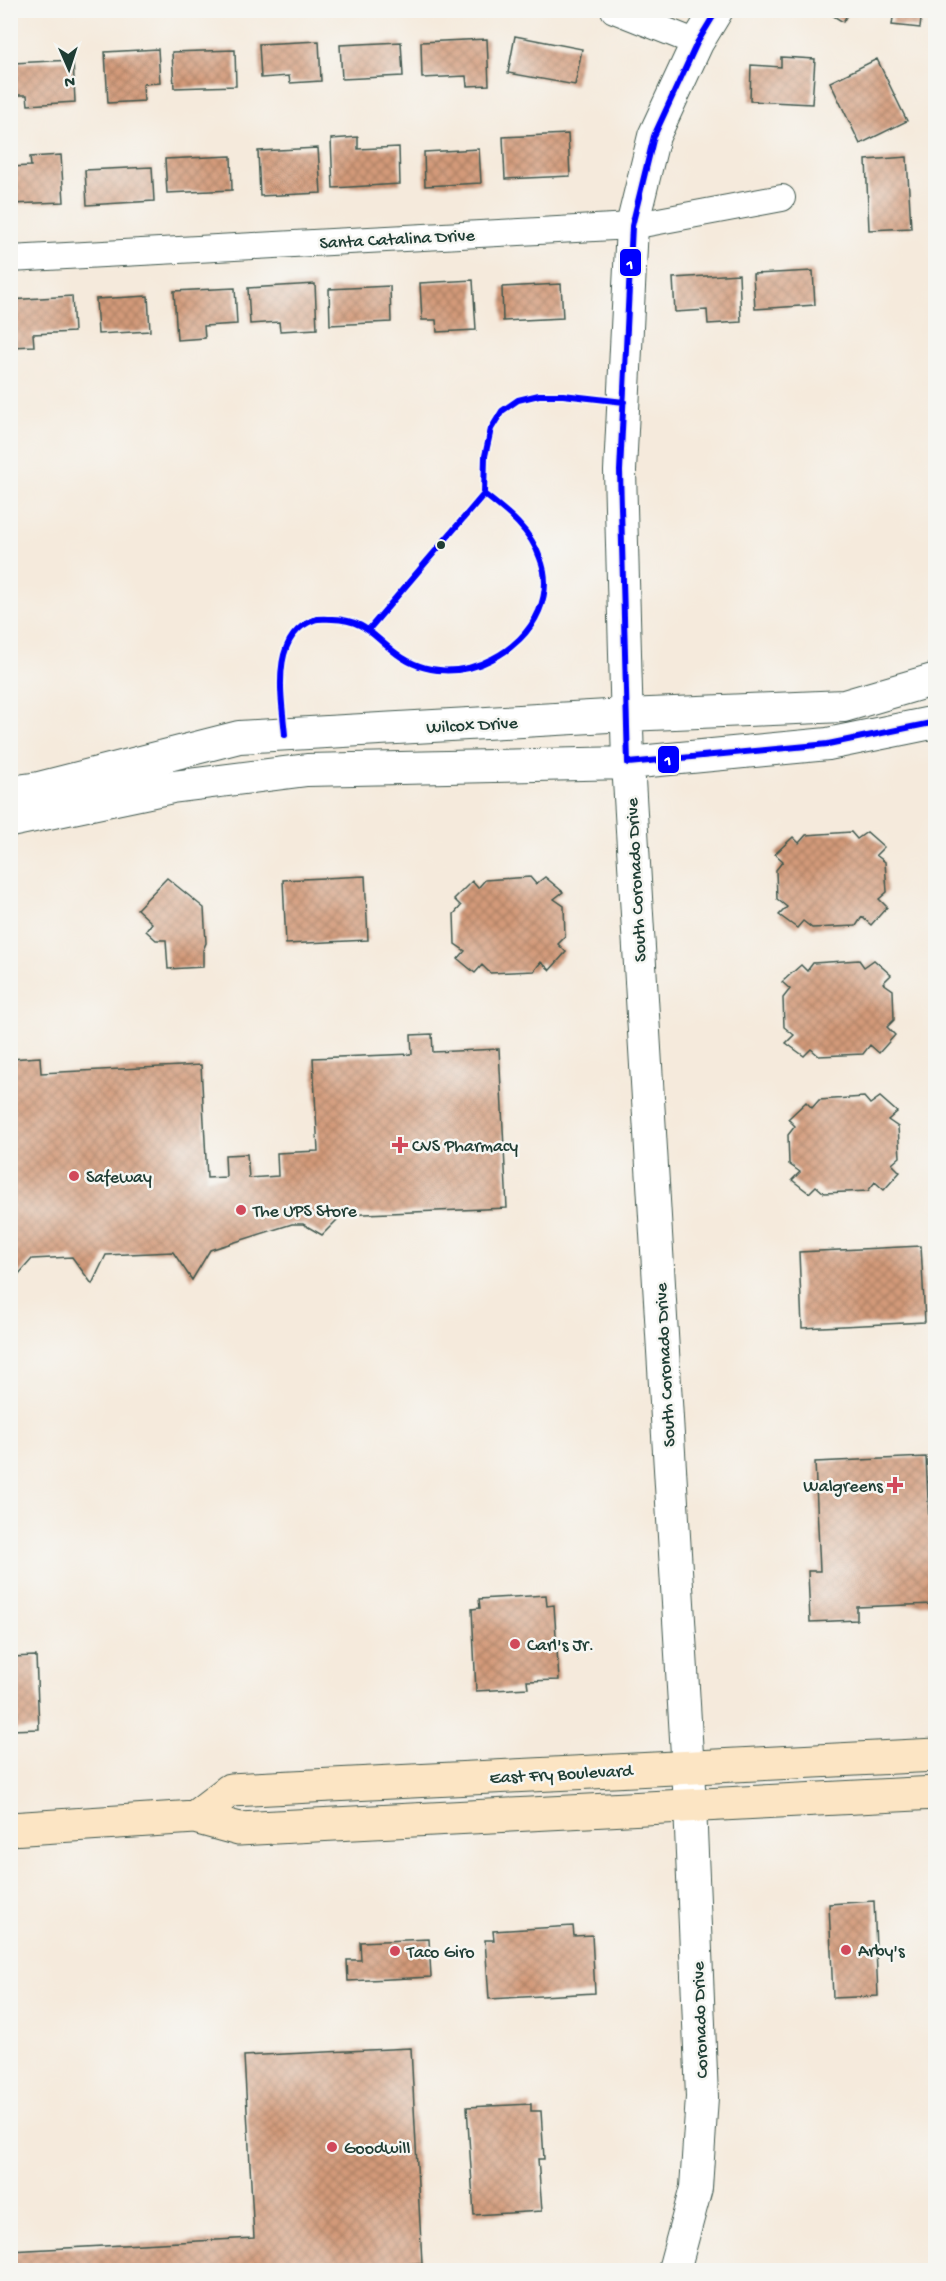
<svg xmlns="http://www.w3.org/2000/svg" width="946" height="2281" viewBox="0 0 946 2281" font-family="'Gochi Hand',sans-serif">
<style>
.building{fill:url(#building-cross-hatch)}
.lines{fill:none;stroke-linecap:round;stroke-linejoin:round}
.minor-casing{stroke:#3f574d;stroke-width:28}
.tertiary-casing{stroke:#3f574d;stroke-width:34}
.secondary-casing{stroke:#3f574d;stroke-width:35}
.minor{stroke:#fff;stroke-width:26}
.tertiary{stroke:#fff;stroke-width:32}
.secondary{stroke:#fce5c4;stroke-width:33}
.bus-1-casing{stroke:#f6f6f2;stroke-width:10}
.bus-1{stroke:#00f;stroke-width:6}
.bus-dot{fill:#1f3d34;stroke:#f6f6f2;stroke-width:2}
.poi-dot{fill:#d1495b;stroke:#f6f6f2;stroke-width:2}
.labels{text-anchor:middle;stroke-width:5;stroke-linejoin:round;paint-order:stroke}
.street-label{font-size:18px;fill:#1f3d34;stroke:#f6f6f2}
.poi-label{font-size:18px;fill:#1f3d34;stroke:#f6f6f2;text-anchor:start}
.line-badge{stroke:#f6f6f2;stroke-width:2}
.badge-label{font-size:16px;text-anchor:middle;font-weight:bold;fill:#fff}
</style>
<defs>
<pattern id="building-cross-hatch" width="8" height="8" patternUnits="userSpaceOnUse" patternTransform="scale(1.5)"><rect width="8" height="8" fill="#d39a79"/><path d="M0 0l8 8M0 8l8-8" fill="none" stroke="#ab7f64"/></pattern>
</defs>
<rect width="100%" height="100%" fill="#f6f6f2"/>
<filter id="ink" filterUnits="userSpaceOnUse"><feTurbulence type="fractalNoise" baseFrequency=".0167" numOctaves="2"/><feDisplacementMap in="SourceGraphic" scale="12" xChannelSelector="R" yChannelSelector="G"/><feConvolveMatrix kernelMatrix="1 2 1 2 8 2 1 2 1" color-interpolation-filters="sRGB"/></filter>
<filter id="wash" filterUnits="userSpaceOnUse"><feTurbulence type="fractalNoise" baseFrequency=".008" numOctaves="4" result="noise"/><feDisplacementMap in="SourceGraphic" scale="24" xChannelSelector="R" yChannelSelector="G"/><feGaussianBlur stdDeviation="1.35" result="paint"/><feColorMatrix in="noise" values="0 0 0 0 0 0 0 0 0 0 0 0 0 0 0 0 0 1.4 0 .05"/><feComposite in="paint" operator="in"/></filter>
<g filter="url(#wash)">
<rect width="100%" height="100%" fill="#f5eadc"/>
<g id="blocks">
<path class="building" d="M 824,10 L 850,10 L 843,22 Z
M 894,10 L 922,10 L 920,28 L 892,25 Z
M 515,36 L 582,49 L 575,85 L 508,73 Z
M 487,39 L 489,85 L 467,86 L 466,76 L 422,78 L 421,42 Z
M 319,41 L 321,81 L 290,83 L 289,76 L 261,78 L 259,44 Z
M 401,42 L 403,76 L 342,79 L 340,45 Z
M 158,49 L 160,83 L 143,84 L 144,101 L 108,103 L 105,52 Z
M 235,50 L 236,86 L 174,88 L 172,52 Z
M 781,57 L 815,59 L 812,104 L 750,101 L 751,65 L 781,67 Z
M 877,59 L 907,121 L 860,144 L 830,82 Z
M 73,60 L 75,102 L 28,105 L 27,95 L 15,95 L 13,63 Z
M 568,134 L 570,176 L 505,179 L 503,137 Z
M 358,137 L 358,149 L 399,147 L 400,184 L 333,188 L 331,139 Z
M 318,148 L 321,193 L 260,196 L 258,151 Z
M 479,149 L 481,183 L 425,186 L 424,152 Z
M 61,155 L 64,202 L 10,204 L 10,167 L 31,166 L 30,157 Z
M 231,156 L 232,190 L 167,193 L 165,159 Z
M 907,157 L 911,228 L 869,230 L 866,160 Z
M 152,167 L 154,201 L 87,205 L 85,170 Z
M 813,271 L 815,305 L 755,309 L 753,274 Z
M 739,274 L 741,322 L 708,324 L 707,310 L 675,312 L 673,278 Z
M 473,280 L 476,330 L 437,332 L 436,320 L 422,320 L 420,283 Z
M 315,284 L 317,329 L 280,331 L 279,322 L 250,324 L 248,288 Z
M 561,284 L 563,318 L 503,321 L 502,287 Z
M 390,286 L 391,322 L 330,325 L 329,289 Z
M 235,288 L 237,324 L 204,326 L 205,338 L 177,340 L 174,291 Z
M 72,296 L 74,332 L 33,334 L 34,346 L 10,347 L 10,300 Z
M 148,296 L 150,331 L 98,334 L 96,299 Z
M 851,832 L 857,839 L 867,832 L 884,847 L 876,855 L 885,862 L 887,892 L 879,899 L 887,907 L 871,925 L 862,917 L 856,926 L 812,928 L 803,921 L 797,928 L 779,915 L 787,907 L 777,899 L 776,870 L 783,861 L 775,854 L 793,837 L 799,843 L 806,835 Z
M 365,876 L 368,940 L 286,944 L 283,880 Z
M 530,877 L 536,884 L 545,877 L 563,892 L 554,899 L 564,906 L 565,937 L 558,944 L 566,952 L 550,970 L 541,962 L 534,971 L 490,973 L 482,965 L 475,973 L 458,959 L 465,951 L 455,944 L 454,914 L 461,906 L 454,899 L 472,881 L 478,888 L 485,880 Z
M 167,878 L 204,908 L 206,943 L 203,950 L 203,967 L 168,969 L 166,940 L 156,940 L 146,931 L 152,923 L 137,909 Z
M 859,960 L 864,967 L 874,960 L 891,975 L 883,983 L 893,990 L 894,1020 L 887,1027 L 895,1035 L 879,1053 L 870,1045 L 863,1054 L 819,1056 L 811,1049 L 804,1056 L 786,1043 L 794,1035 L 784,1027 L 783,998 L 790,989 L 782,982 L 801,965 L 807,971 L 813,963 Z
M 432,1034 L 433,1052 L 499,1049 L 507,1208 L 342,1215 L 322,1235 L 303,1224 L 292,1224 L 210,1250 L 192,1280 L 173,1252 L 106,1255 L 92,1284 L 72,1257 L 32,1259 L 18,1275 L 10,1268 L 10,1059 L 40,1057 L 41,1073 L 201,1065 L 207,1178 L 226,1177 L 225,1155 L 247,1154 L 249,1178 L 278,1176 L 277,1153 L 318,1151 L 313,1058 L 412,1054 L 411,1035 Z
M 864,1097 L 870,1104 L 880,1097 L 897,1112 L 888,1120 L 898,1127 L 900,1157 L 892,1164 L 900,1172 L 884,1190 L 875,1182 L 868,1191 L 824,1193 L 816,1186 L 809,1193 L 792,1180 L 800,1172 L 789,1164 L 788,1135 L 795,1126 L 788,1119 L 806,1102 L 812,1108 L 819,1100 Z
M 921,1246 L 925,1322 L 802,1328 L 799,1252 Z
M 926,1457 L 933,1604 L 857,1607 L 857,1620 L 810,1622 L 808,1571 L 820,1571 L 815,1462 Z
M 546,1595 L 547,1606 L 554,1605 L 559,1680 L 527,1681 L 528,1688 L 476,1691 L 472,1609 L 480,1608 L 479,1599 Z
M 36,1656 L 39,1729 L 10,1730 L 10,1657 Z
M 874,1901 L 878,1996 L 833,1998 L 829,1904 Z
M 573,1926 L 574,1936 L 592,1935 L 595,1993 L 489,1999 L 485,1940 L 494,1940 L 493,1931 Z
M 429,1939 L 431,1977 L 348,1981 L 347,1960 L 361,1960 L 360,1942 Z
M 411,2048 L 422,2263 L 345,2267 L 345,2270 L 10,2270 L 10,2251 L 254,2238 L 244,2056 Z
M 531,2104 L 531,2111 L 541,2111 L 544,2159 L 538,2159 L 542,2211 L 474,2215 L 467,2107 Z"/>
</g>
</g>
<g filter="url(#ink)">
<use href="#blocks" fill-opacity="0" stroke="#3f574d" stroke-width="1.5"/>
<g class="lines">
<g class="minor-casing">
<path id="minor" d="M 614,10 L 697,43
M 10,259 L 632,226 L 782,198"/>
</g>
<g class="tertiary-casing">
<path id="tertiary" d="M 10,792 L 39,788 L 239,737 L 626,715 L 844,706 L 936,679
M 10,821 L 172,787 L 307,770 L 628,763 L 828,744 L 936,722
M 674,2270 L 696,2188 L 702,2097 L 690,1805 L 628,763 L 620,471 L 632,226 L 654,136 L 697,43 L 717,10"/>
</g>
<g class="secondary-casing">
<path id="secondary" d="M 195,1817 L 230,1790 L 936,1755
M 10,1829 L 195,1817 L 239,1829 L 936,1793"/>
</g>
<use href="#minor" class="minor"/>
<use href="#tertiary" class="tertiary"/>
<use href="#secondary" class="secondary"/>
<g class="bus-1-casing">
<path id="bus-1" d="M 717,10 L 697,43 L 654,136 L 632,226 L 620,471 L 628,763 L 828,744 L 936,722
M 370,628 L 484,494 L 485,456 L 491,429 L 502,411 L 518,400 L 539,395 L 563,395 L 624,402
M 285,735 C 282,699 269,636 314,620 C 319,618 326,619 332,619 C 366,620 372,636 397,654 C 425,675 462,675 492,659 C 512,649 530,632 539,611 C 546,594 547,575 540,558 C 530,529 507,512 484,494"/>
</g>
<use href="#bus-1" class="bus-1"/>
</g>
</g>
<circle class="bus-dot" cx="441" cy="545" r="5"/>
<g class="poi-dot">
<path d="M397 1136h6v6h6v6h-6v6h-6v-6h-6v-6h6z"/>
<circle cx="74" cy="1176" r="6"/>
<circle cx="241" cy="1210" r="6"/>
<path d="M892 1476h6v6h6v6h-6v6h-6v-6h-6v-6h6z"/>
<circle cx="515" cy="1644" r="6"/>
<circle cx="846" cy="1950" r="6"/>
<circle cx="395" cy="1951" r="6"/>
<circle cx="332" cy="2147" r="6"/>
</g>
<g class="labels">
<g class="street-label">
<text transform="translate(397 238) rotate(-3)" y="6">Santa Catalina Drive</text>
<text transform="translate(472 724) rotate(-3)" y="6">Wilcox Drive</text>
<text transform="translate(635 880) rotate(-93)" y="6">South Coronado Drive</text>
<text transform="translate(664 1365) rotate(-93)" y="6">South Coronado Drive</text>
<text transform="translate(561 1773) rotate(-3)" y="6">East Fry Boulevard</text>
<text transform="translate(699 2020) rotate(-92)" y="6">Coronado Drive</text>
</g>
<g class="poi-label">
<text x="412" y="1151">CVS Pharmacy</text>
<text x="86" y="1182">Safeway</text>
<text x="253" y="1216">The UPS Store</text>
<text x="883" y="1491" text-anchor="end">Walgreens</text>
<text x="527" y="1650">Carl's Jr.</text>
<text x="858" y="1956">Arby's</text>
<text x="407" y="1957">Taco Giro</text>
<text x="344" y="2153">Goodwill</text>
</g>
</g>
<g class="line-badge">
<rect x="619" y="248" width="23" height="29" rx="6" fill="#00f"/>
<rect x="657" y="745" width="23" height="29" rx="6" fill="#00f"/>
</g>
<g class="badge-label">
<text x="630" y="269">1</text>
<text x="668" y="765">1</text>
</g>
<rect width="946" height="2281" fill="none" stroke="#f6f6f2" stroke-width="36"/>
<g transform="translate(69 69) rotate(177)" stroke="#f6f6f2" stroke-width="4.5" paint-order="stroke">
<path d="M0-4.5L10 22L0 15L-10 22Z" fill="#1f3d34"/>
<text y="-9" font-size="16" font-weight="bold" text-anchor="middle" fill="#1f3d34">N</text>
</g>
</svg>
